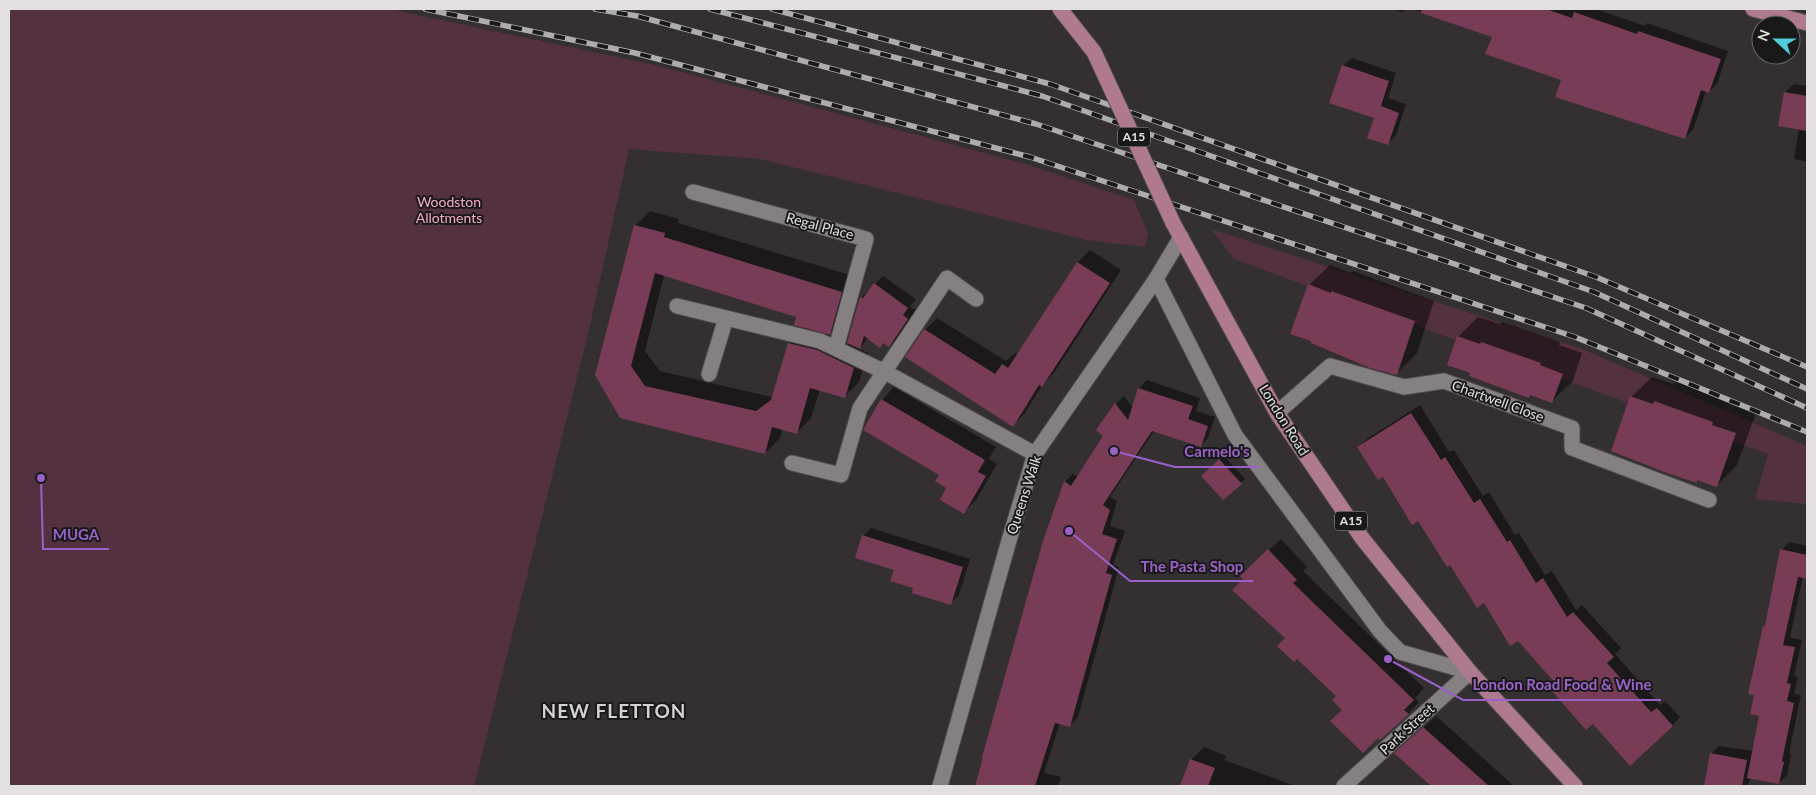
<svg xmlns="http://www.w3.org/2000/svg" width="1816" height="795" viewBox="0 0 1816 795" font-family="Lato,sans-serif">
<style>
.green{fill:#543140}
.shadow{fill:#0007;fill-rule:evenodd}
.building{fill:#793c57}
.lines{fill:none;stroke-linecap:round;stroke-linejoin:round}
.service-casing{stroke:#4f4c4d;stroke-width:17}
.minor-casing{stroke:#4f4c4d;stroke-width:17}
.primary-casing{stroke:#4f4c4d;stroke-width:17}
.service{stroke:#858183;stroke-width:15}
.minor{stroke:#858183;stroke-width:15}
.primary{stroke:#af7990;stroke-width:15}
.rail-casing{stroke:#aeacad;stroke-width:5.5}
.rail{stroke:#1a1919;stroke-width:4;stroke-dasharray:11;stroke-linecap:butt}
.primary-bridge-casing{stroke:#4f4c4d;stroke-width:17;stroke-linecap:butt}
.primary-bridge{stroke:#af7990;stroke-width:15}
.labels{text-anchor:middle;stroke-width:4;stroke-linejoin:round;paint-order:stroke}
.shield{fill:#1a1919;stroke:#a6a4a5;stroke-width:1}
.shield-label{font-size:12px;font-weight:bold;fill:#e2e0e1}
.park-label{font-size:14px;fill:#f6abca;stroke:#1a1919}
.street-label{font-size:14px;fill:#e2e0e1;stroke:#1a1919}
.district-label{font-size:19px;font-weight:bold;letter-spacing:1px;fill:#d5d0d2;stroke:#1a1919}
.leader{fill:none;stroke:#9a62c9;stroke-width:2}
.callout-dot{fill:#9a62c9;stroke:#1a1919;stroke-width:2}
.callout-label{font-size:15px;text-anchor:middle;font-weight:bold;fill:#9a62c9;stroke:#1a1919;stroke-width:4;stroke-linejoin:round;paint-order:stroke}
</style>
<rect width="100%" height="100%" fill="#343031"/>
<path class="green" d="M 9,9 L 389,9 L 655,65 L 1022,163 L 1134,200 L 1148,233 L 1145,247 L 1086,240 L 760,159 L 629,149 L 588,334 L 474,786 L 9,786 Z
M 1211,229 L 1582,349 L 1807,446 L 1807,504 L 1755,499 L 1768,454 L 1234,259 Z"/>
<path class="shadow" d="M 1392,9 L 1405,9 L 1402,12 Z
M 1413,9 L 1596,9 L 1645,26 L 1647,23 L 1728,51 L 1717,84 L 1709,92 L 1706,91 L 1693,130 L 1684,138 L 1562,80 L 1493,36 Z
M 1352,58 L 1396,73 L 1388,98 L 1406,104 L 1396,135 L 1388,143 L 1375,117 L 1343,66 Z
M 1794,84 L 1807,86 L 1807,162 L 1794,159 L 1799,128 L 1785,92 Z
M 650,211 L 679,219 L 678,223 L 856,277 L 844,319 L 828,335 L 848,344 L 861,298 L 883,276 L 916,299 L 910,307 L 916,310 L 897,338 L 889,346 L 883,342 L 868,338 L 859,349 L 868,353 L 859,382 L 844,397 L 820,389 L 811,418 L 796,433 L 782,429 L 780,438 L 765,453 L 621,417 L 635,226 ZM 664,275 L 798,316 L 806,327 L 789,344 L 774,394 L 771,397 L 660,371 L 645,351 Z
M 1090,250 L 1121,270 L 1054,373 L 1043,384 L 1025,413 L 1013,425 L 907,357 L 925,330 L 937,318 L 1006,361 L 1015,353 L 1018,355 L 1078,262 Z
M 1330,265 L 1351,273 L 1353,271 L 1434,301 L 1417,353 L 1396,374 L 1309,285 Z
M 1478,317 L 1500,324 L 1502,322 L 1560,342 L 1559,345 L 1582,353 L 1573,381 L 1552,401 L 1531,394 L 1529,396 L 1458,337 Z
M 1652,377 L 1673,384 L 1676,382 L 1732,401 L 1731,405 L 1756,413 L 1737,465 L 1717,485 L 1699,479 L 1696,482 L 1631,397 Z
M 1147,380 L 1200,398 L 1196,411 L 1215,417 L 1208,438 L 1200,446 L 1154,431 L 1110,497 L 1117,501 L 1110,526 L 1125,531 L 1113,565 L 1119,567 L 1078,717 L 1069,726 L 1060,723 L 1044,773 L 1061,777 L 1058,786 L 976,786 L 1065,482 L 1073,474 L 1078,477 L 1105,436 L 1098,429 L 1116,404 L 1124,396 L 1133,408 L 1139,388 Z
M 894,387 L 996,447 L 989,459 L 997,464 L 976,500 L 964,512 L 940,474 L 882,400 Z
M 1420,405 L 1449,452 L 1454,450 L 1483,496 L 1489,492 L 1515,535 L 1519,533 L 1545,575 L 1552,571 L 1576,610 L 1582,605 L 1621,648 L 1615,654 L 1660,705 L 1665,701 L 1680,717 L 1672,726 L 1593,722 L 1451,563 L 1419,519 L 1358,447 L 1367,439 Z
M 1224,456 L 1245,479 L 1224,499 L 1203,476 Z
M 871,528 L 970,559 L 959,595 L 951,603 L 914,587 L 863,536 Z
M 1281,539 L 1307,567 L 1303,571 L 1424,688 L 1415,698 L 1419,702 L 1408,714 L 1338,696 L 1286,638 L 1245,579 L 1253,564 Z
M 1789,542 L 1807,546 L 1807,578 L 1803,577 L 1790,637 L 1802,640 L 1794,676 L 1798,677 L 1794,694 L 1801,695 L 1789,754 L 1791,754 L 1787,775 L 1779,783 L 1750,777 L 1749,783 L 1745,786 L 1705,785 L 1711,754 L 1719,746 L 1753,751 L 1760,715 L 1764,627 L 1766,624 L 1782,550 Z
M 1436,716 L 1514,786 L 1433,786 L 1396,753 Z
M 1204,747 L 1226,756 L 1224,760 L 1295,786 L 1182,786 L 1191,760 Z"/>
<path class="building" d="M 1421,9 L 1546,9 L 1572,18 L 1574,12 L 1637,34 L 1638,31 L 1721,59 L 1709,93 L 1701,90 L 1685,139 L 1555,97 L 1561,80 L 1485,54 L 1492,37 L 1421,13 Z
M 1342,65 L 1389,81 L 1381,106 L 1399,113 L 1388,145 L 1367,138 L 1374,118 L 1329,103 Z
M 1784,92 L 1807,96 L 1807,131 L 1778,126 Z
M 634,225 L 665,233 L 664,237 L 842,292 L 830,335 L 794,325 L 796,317 L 655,273 L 631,366 L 645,386 L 756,411 L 771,400 L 788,343 L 817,350 L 854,368 L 845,398 L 810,388 L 797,434 L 772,427 L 765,454 L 620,418 L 595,375 Z
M 1077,262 L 1110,283 L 1042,387 L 1039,385 L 1013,427 L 905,357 L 924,329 L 995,374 L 1002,364 L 1008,368 Z
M 874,283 L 908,308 L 903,315 L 908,319 L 889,347 L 883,343 L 880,348 L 864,336 L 860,349 L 847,343 L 860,297 L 863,298 Z
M 1308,284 L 1331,293 L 1331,291 L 1415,321 L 1397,375 L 1370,368 L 1311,343 L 1311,341 L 1290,334 Z
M 1457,336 L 1480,344 L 1481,342 L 1541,363 L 1540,365 L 1563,374 L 1552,403 L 1530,395 L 1529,398 L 1469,376 L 1470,373 L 1447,365 Z
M 1138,388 L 1193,406 L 1188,419 L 1208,426 L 1201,447 L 1152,431 L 1103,505 L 1110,510 L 1102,534 L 1117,539 L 1106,573 L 1112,575 L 1070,727 L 1055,723 L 1035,786 L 975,786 L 983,758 L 982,757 L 1043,541 L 1064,481 L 1071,486 L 1103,436 L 1096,430 L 1115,403 L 1128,420 Z
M 1630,396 L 1653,404 L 1654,401 L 1713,422 L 1712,425 L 1736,433 L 1717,487 L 1697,480 L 1697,483 L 1667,473 L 1611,451 Z
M 881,399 L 985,460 L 978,472 L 986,476 L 964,514 L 940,500 L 946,488 L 935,481 L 939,475 L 863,430 Z
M 1411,413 L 1441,460 L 1445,457 L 1474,503 L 1480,499 L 1507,542 L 1510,540 L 1536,583 L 1543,578 L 1567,617 L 1573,612 L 1614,657 L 1607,663 L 1651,712 L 1657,708 L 1673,726 L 1630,766 L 1593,724 L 1586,730 L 1572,714 L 1550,689 L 1556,684 L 1518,641 L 1510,646 L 1484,603 L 1477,608 L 1450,565 L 1447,567 L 1418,521 L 1412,525 L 1383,477 L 1378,480 L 1357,447 Z
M 1219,459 L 1242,484 L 1223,500 L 1201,476 Z
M 862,535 L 963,567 L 951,605 L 912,593 L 913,588 L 890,581 L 894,570 L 855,558 Z
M 1268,549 L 1297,580 L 1293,583 L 1414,700 L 1404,710 L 1409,714 L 1380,740 L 1378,738 L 1363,753 L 1330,721 L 1342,710 L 1332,700 L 1336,696 L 1297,659 L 1294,662 L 1277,646 L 1285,638 L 1232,590 L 1243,579 L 1240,576 Z
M 1780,549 L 1807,555 L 1807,579 L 1798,577 L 1783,645 L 1795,647 L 1787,683 L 1791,684 L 1787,701 L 1794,703 L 1782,761 L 1784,762 L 1779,784 L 1747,778 L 1759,716 L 1750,714 L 1754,695 L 1748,694 L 1763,626 L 1765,626 Z
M 1423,727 L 1489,786 L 1431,786 L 1394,753 Z
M 1710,753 L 1747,760 L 1742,786 L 1704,786 Z
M 1190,759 L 1215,768 L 1208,786 L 1180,786 Z"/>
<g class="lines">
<g class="service-casing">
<path id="service" d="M 1156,279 L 1235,435 L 1380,631 L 1400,652 L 1470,672"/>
</g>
<g class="minor-casing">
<path id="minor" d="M 693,192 L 866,239 L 836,348
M 677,306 L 820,341 L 885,372 L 1035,454
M 709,374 L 726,318
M 1277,413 L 1330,366 L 1404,387 L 1444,381 L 1572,428 L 1572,448 L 1709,500
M 792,463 L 841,475 L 860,408 L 947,278 L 976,299
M 940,786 L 1008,544 L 1035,454 L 1156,279 L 1181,237
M 1344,786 L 1470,672"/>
</g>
<g class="primary-casing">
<path id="primary" d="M 1060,9 L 1094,52
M 1753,9 L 1807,23
M 1173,223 L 1277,413 L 1362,538 L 1470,672 L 1575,786"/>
</g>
<use href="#service" class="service"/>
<use href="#minor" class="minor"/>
<use href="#primary" class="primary"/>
<g class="rail-casing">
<path id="rail" d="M 425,9 L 635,53 L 1030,157 L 1575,337 L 1807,432
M 595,9 L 637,16 L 1036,124 L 1586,308 L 1807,408
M 710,9 L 1042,96 L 1594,292 L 1807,389
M 772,9 L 1050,84 L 1596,277 L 1807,367"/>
</g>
<use href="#rail" class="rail"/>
<g class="primary-bridge-casing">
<path id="primary-bridge" d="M 1094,52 L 1173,223"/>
</g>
<use href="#primary-bridge" class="primary-bridge"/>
</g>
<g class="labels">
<g class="shield">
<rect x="1118" y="127.5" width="32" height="19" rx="4"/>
<rect x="1335" y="511.5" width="32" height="19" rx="4"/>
</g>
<g class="shield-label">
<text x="1134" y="141">A15</text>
<text x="1351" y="525">A15</text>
</g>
<g class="park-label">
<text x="449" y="207">Woodston<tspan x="449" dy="16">Allotments</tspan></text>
</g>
<g class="street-label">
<text transform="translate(820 226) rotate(15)" y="5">Regal Place</text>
<text transform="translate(1498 401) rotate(20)" y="5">Chartwell Close</text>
<text transform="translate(1284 420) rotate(58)" y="5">London Road</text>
<text transform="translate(1024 495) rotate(-72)" y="5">Queens Walk</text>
<text transform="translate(1407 729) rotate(-42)" y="5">Park Street</text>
</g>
<g class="district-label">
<text x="614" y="718">NEW FLETTON</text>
</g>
</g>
<path class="leader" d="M1114 451L1175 467H1260M41 478L43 549H109M1069 531L1130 581H1253M1388 659L1463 700H1661"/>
<g class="callout-dot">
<circle cx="1114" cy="451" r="5"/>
<circle cx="41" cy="478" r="5"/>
<circle cx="1069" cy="531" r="5"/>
<circle cx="1388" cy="659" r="5"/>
</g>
<g class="callout-label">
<text x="1217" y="457">Carmelo's</text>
<text x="76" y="540">MUGA</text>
<text x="1192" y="572">The Pasta Shop</text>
<text x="1562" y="690">London Road Food &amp; Wine</text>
</g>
<rect width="1816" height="795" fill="none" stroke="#e2e0e1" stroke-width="20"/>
<g transform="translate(1776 40) rotate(291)"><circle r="24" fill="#1a1919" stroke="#6a6969"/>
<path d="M0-4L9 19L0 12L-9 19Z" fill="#52ccd6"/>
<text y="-8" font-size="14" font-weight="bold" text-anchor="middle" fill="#e2e0e1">N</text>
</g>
</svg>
